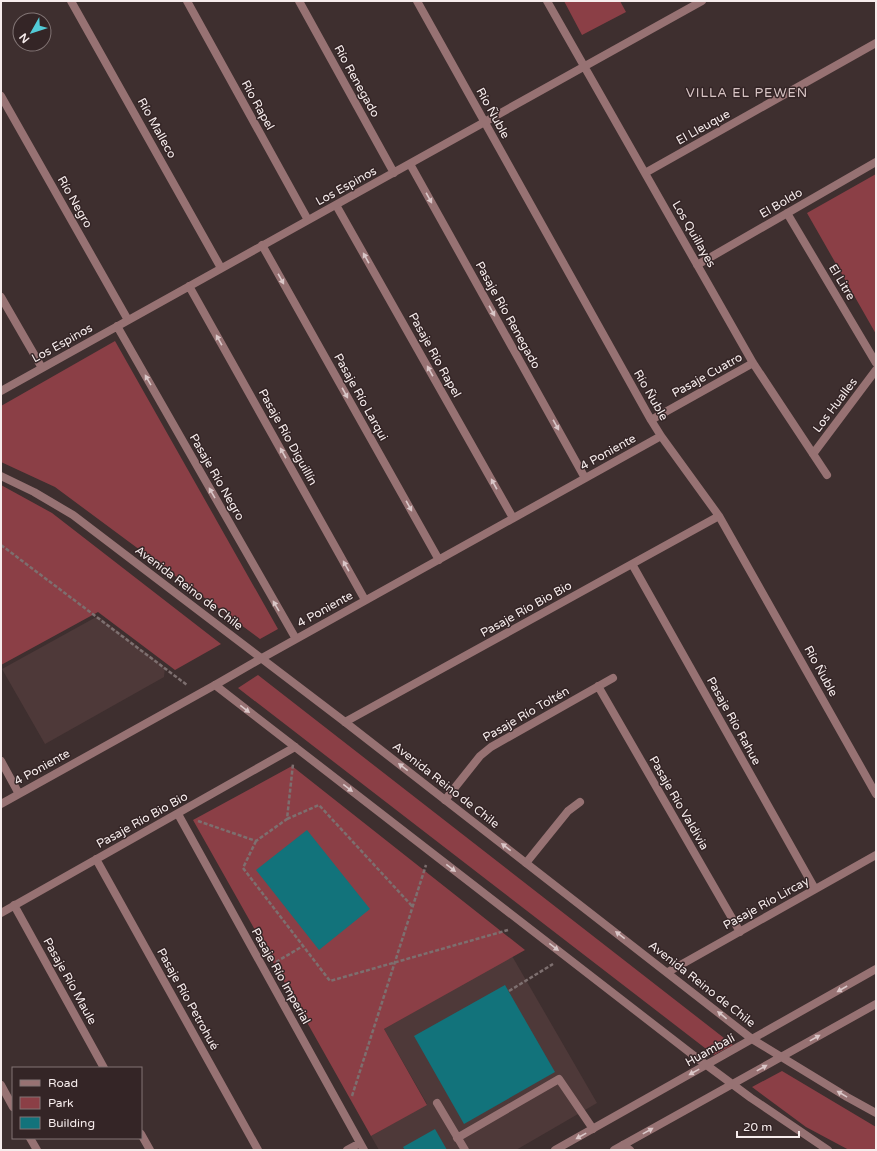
<svg xmlns="http://www.w3.org/2000/svg" width="877" height="1151" viewBox="0 0 877 1151" font-family="'Varela Round',sans-serif">
<style>
.built{fill:#4e3939}
.green{fill:#8b3f46}
.building{fill:#12737b}
.lines{fill:none;stroke-linecap:round;stroke-linejoin:round}
.path{stroke:#7d6f6f;stroke-width:2.5;stroke-dasharray:4 2;stroke-linecap:butt}
.service{stroke:#977273;stroke-width:8}
.minor{stroke:#977273;stroke-width:8}
.tertiary{stroke:#977273;stroke-width:8}
.oneway{fill:#dac7c8}
.labels{text-anchor:middle;stroke-width:3;stroke-linejoin:round;paint-order:stroke}
.street-label{font-size:12px;fill:#f6ecec;stroke:#342526}
.neighbourhood-label{font-size:13px;letter-spacing:1px;fill:#d8c5c5;stroke:#342526}
</style>
<rect width="100%" height="100%" fill="#3e2f2f"/>
<path class="built" d="M 98,616 L 165,667 L 164,677 L 45,744 L 2,669 Z
M 512,956 L 597,1103 L 516,1150 L 379,1150 L 371,1136 L 427,1104 L 384,1029 Z"/>
<path class="green" d="M 564,1 L 620,1 L 626,12 L 582,35 Z
M 876,174 L 876,334 L 807,213 Z
M 115,341 L 278,629 L 260,639 L 55,487 L 1,462 L 1,406 Z
M 1,485 L 52,513 L 221,644 L 175,670 L 98,612 L 1,665 Z
M 258,675 L 733,1045 L 714,1055 L 238,688 Z
M 292,766 L 525,950 L 384,1029 L 427,1105 L 371,1136 L 193,820 Z
M 782,1071 L 876,1127 L 876,1150 L 849,1150 L 806,1127 L 752,1087 Z"/>
<path class="building" d="M 307,830 L 370,909 L 319,950 L 256,870 Z
M 505,985 L 555,1072 L 464,1124 L 414,1036 Z
M 435,1129 L 447,1150 L 405,1150 L 403,1147 Z"/>
<g class="lines">
<path class="path" d="M 1,545 L 187,685
M 287,819 L 319,805 L 412,906
M 198,821 L 256,841 L 287,819 L 293,764
M 256,841 L 243,868 L 330,981 L 508,930
M 276,962 L 303,946
M 509,991 L 553,964
M 352,1096 L 426,865"/>
<path class="service" d="M 437,1103 L 465,1150
M 457,1138 L 559,1079 L 593,1129"/>
<path class="minor" d="M 71,1 L 221,268
M 187,1 L 308,220
M 299,1 L 394,173
M 417,1 L 651,420 L 661,436 L 719,516 L 876,794
M 547,1 L 753,363 L 827,475
M 1,96 L 128,320
M 410,164 L 585,478
M 645,173 L 876,43
M 336,205 L 513,518
M 787,213 L 876,363
M 262,245 L 439,560
M 697,265 L 876,162
M 189,286 L 365,600
M 1,297 L 42,368
M 117,326 L 296,639
M 1,391 L 702,1
M 651,420 L 753,363
M 813,454 L 876,370
M 632,564 L 815,889
M 262,658 L 661,436
M 598,686 L 740,932
M 345,722 L 719,516
M 1,761 L 19,794
M 445,800 L 480,756 L 491,747 L 613,678
M 1,804 L 215,685
M 178,814 L 364,1150
M 96,859 L 258,1150
M 526,863 L 568,811 L 580,802
M 14,905 L 104,1068
M 1,913 L 295,747
M 668,972 L 876,855
M 752,1039 L 876,969
M 781,1057 L 876,1004
M 1,1085 L 13,1107
M 141,1134 L 150,1150
M 30,1138 L 37,1150
M 623,1145 L 630,1150
M 347,1150 L 360,1143"/>
<path class="tertiary" d="M 1,476 L 34,492 L 73,515 L 345,722 L 752,1039 L 847,1097 L 876,1113
M 262,658 L 215,685 L 693,1055 L 751,1098 L 828,1150
M 555,1150 L 752,1039
M 614,1150 L 781,1057"/>
</g>
<defs><path id="oneway-solid" d="M-6-.8H1V-3.2L6.5 0L1 3.2V.8H-6Z"/></defs>
<g class="oneway">
<use href="#oneway-solid" transform="translate(429 198) rotate(61)"/>
<use href="#oneway-solid" transform="translate(366 258) rotate(-119)"/>
<use href="#oneway-solid" transform="translate(281 279) rotate(61)"/>
<use href="#oneway-solid" transform="translate(492 311) rotate(61)"/>
<use href="#oneway-solid" transform="translate(219 340) rotate(-119)"/>
<use href="#oneway-solid" transform="translate(430 371) rotate(-119)"/>
<use href="#oneway-solid" transform="translate(148 380) rotate(-120)"/>
<use href="#oneway-solid" transform="translate(345 393) rotate(61)"/>
<use href="#oneway-solid" transform="translate(556 425) rotate(61)"/>
<use href="#oneway-solid" transform="translate(283 453) rotate(-119)"/>
<use href="#oneway-solid" transform="translate(494 484) rotate(-119)"/>
<use href="#oneway-solid" transform="translate(212 493) rotate(-120)"/>
<use href="#oneway-solid" transform="translate(409 506) rotate(61)"/>
<use href="#oneway-solid" transform="translate(346 566) rotate(-119)"/>
<use href="#oneway-solid" transform="translate(276 606) rotate(-120)"/>
<use href="#oneway-solid" transform="translate(245 709) rotate(38)"/>
<use href="#oneway-solid" transform="translate(403 767) rotate(-142)"/>
<use href="#oneway-solid" transform="translate(348 788) rotate(38)"/>
<use href="#oneway-solid" transform="translate(506 847) rotate(-142)"/>
<use href="#oneway-solid" transform="translate(451 868) rotate(38)"/>
<use href="#oneway-solid" transform="translate(620 935) rotate(-142)"/>
<use href="#oneway-solid" transform="translate(554 947) rotate(38)"/>
<use href="#oneway-solid" transform="translate(842 989) rotate(150)"/>
<use href="#oneway-solid" transform="translate(722 1015) rotate(-141)"/>
<use href="#oneway-solid" transform="translate(815 1038) rotate(-29)"/>
<use href="#oneway-solid" transform="translate(762 1068) rotate(-29)"/>
<use href="#oneway-solid" transform="translate(694 1072) rotate(151)"/>
<use href="#oneway-solid" transform="translate(842 1094) rotate(-149)"/>
<use href="#oneway-solid" transform="translate(648 1131) rotate(-29)"/>
<use href="#oneway-solid" transform="translate(581 1136) rotate(151)"/>
</g>
<g class="labels">
<g class="street-label">
<text transform="translate(357 81) rotate(61)" y="4">Río Renegado</text>
<text transform="translate(258 105) rotate(61)" y="4">Río Rapel</text>
<text transform="translate(493 113) rotate(61)" y="4">Río Ñuble</text>
<text transform="translate(703 127) rotate(-29)" y="4">El Lleuque</text>
<text transform="translate(157 128) rotate(61)" y="4">Río Malleco</text>
<text transform="translate(346 186) rotate(-29)" y="4">Los Espinos</text>
<text transform="translate(75 202) rotate(60)" y="4">Río Negro</text>
<text transform="translate(781 203) rotate(-30)" y="4">El Boldo</text>
<text transform="translate(694 234) rotate(60)" y="4">Los Quillayes</text>
<text transform="translate(842 282) rotate(59)" y="4">El Litre</text>
<text transform="translate(508 315) rotate(61)" y="4">Pasaje Río Renegado</text>
<text transform="translate(62 343) rotate(-29)" y="4">Los Espinos</text>
<text transform="translate(435 355) rotate(61)" y="4">Pasaje Río Rapel</text>
<text transform="translate(707 375) rotate(-29)" y="4">Pasaje Cuatro</text>
<text transform="translate(651 395) rotate(60)" y="4">Río Ñuble</text>
<text transform="translate(361 397) rotate(61)" y="4">Pasaje Río Larqui</text>
<text transform="translate(835 405) rotate(-53)" y="4">Los Hualles</text>
<text transform="translate(288 437) rotate(61)" y="4">Pasaje Río Diguillín</text>
<text transform="translate(608 452) rotate(-29)" y="4">4 Poniente</text>
<text transform="translate(217 477) rotate(60)" y="4">Pasaje Río Negro</text>
<text transform="translate(189 588) rotate(37)" y="4">Avenida Reino de Chile</text>
<text transform="translate(325 609) rotate(-29)" y="4">4 Poniente</text>
<text transform="translate(526 609) rotate(-29)" y="4">Pasaje Río Bio Bio</text>
<text transform="translate(821 671) rotate(61)" y="4">Río Ñuble</text>
<text transform="translate(526 714) rotate(-30)" y="4">Pasaje Río Toltén</text>
<text transform="translate(734 721) rotate(61)" y="4">Pasaje Río Rahue</text>
<text transform="translate(42 767) rotate(-29)" y="4">4 Poniente</text>
<text transform="translate(446 785) rotate(38)" y="4">Avenida Reino de Chile</text>
<text transform="translate(679 803) rotate(60)" y="4">Pasaje Río Valdivia</text>
<text transform="translate(142 820) rotate(-29)" y="4">Pasaje Río Bio Bio</text>
<text transform="translate(766 903) rotate(-29)" y="4">Pasaje Río Lircay</text>
<text transform="translate(281 976) rotate(61)" y="4">Pasaje Río Imperial</text>
<text transform="translate(70 981) rotate(61)" y="4">Pasaje Río Maule</text>
<text transform="translate(702 984) rotate(38)" y="4">Avenida Reino de Chile</text>
<text transform="translate(188 999) rotate(61)" y="4">Pasaje Río Petrohué</text>
<text transform="translate(710 1050) rotate(-29)" y="4">Huambalí</text>
</g>
<g class="neighbourhood-label">
<text x="747" y="97">VILLA EL PEWEN</text>
</g>
</g>
<rect width="877" height="1151" fill="none" stroke="#f6ecec" stroke-width="4"/>
<rect x="12" y="1067" width="130" height="72" fill="#342526" stroke="#827575"/>
<rect x="20" y="1080" width="20" height="6" fill="#977273" stroke="#827575"/>
<text x="48" y="1087" font-size="12" fill="#f6ecec">Road</text>
<rect x="20" y="1097" width="20" height="12" fill="#8b3f46" stroke="#827575"/>
<text x="48" y="1107" font-size="12" fill="#f6ecec">Park</text>
<rect x="20" y="1117" width="20" height="12" fill="#12737b" stroke="#827575"/>
<text x="48" y="1127" font-size="12" fill="#f6ecec">Building</text>
<g transform="translate(32 32) rotate(231)"><circle r="19" fill="#342526" stroke="#827575"/>
<path d="M0-3L7 15L0 10L-7 15Z" fill="#52cbd7"/>
<text y="-6" font-size="11" font-weight="bold" text-anchor="middle" fill="#f6ecec">N</text>
</g>
<path d="M737 1131v6h62v-6" fill="none" stroke="#f6ecec" stroke-width="2"/>
<text x="743" y="1131" font-size="12" fill="#f6ecec" stroke="#342526" stroke-width="3" paint-order="stroke">20 m</text>
</svg>
